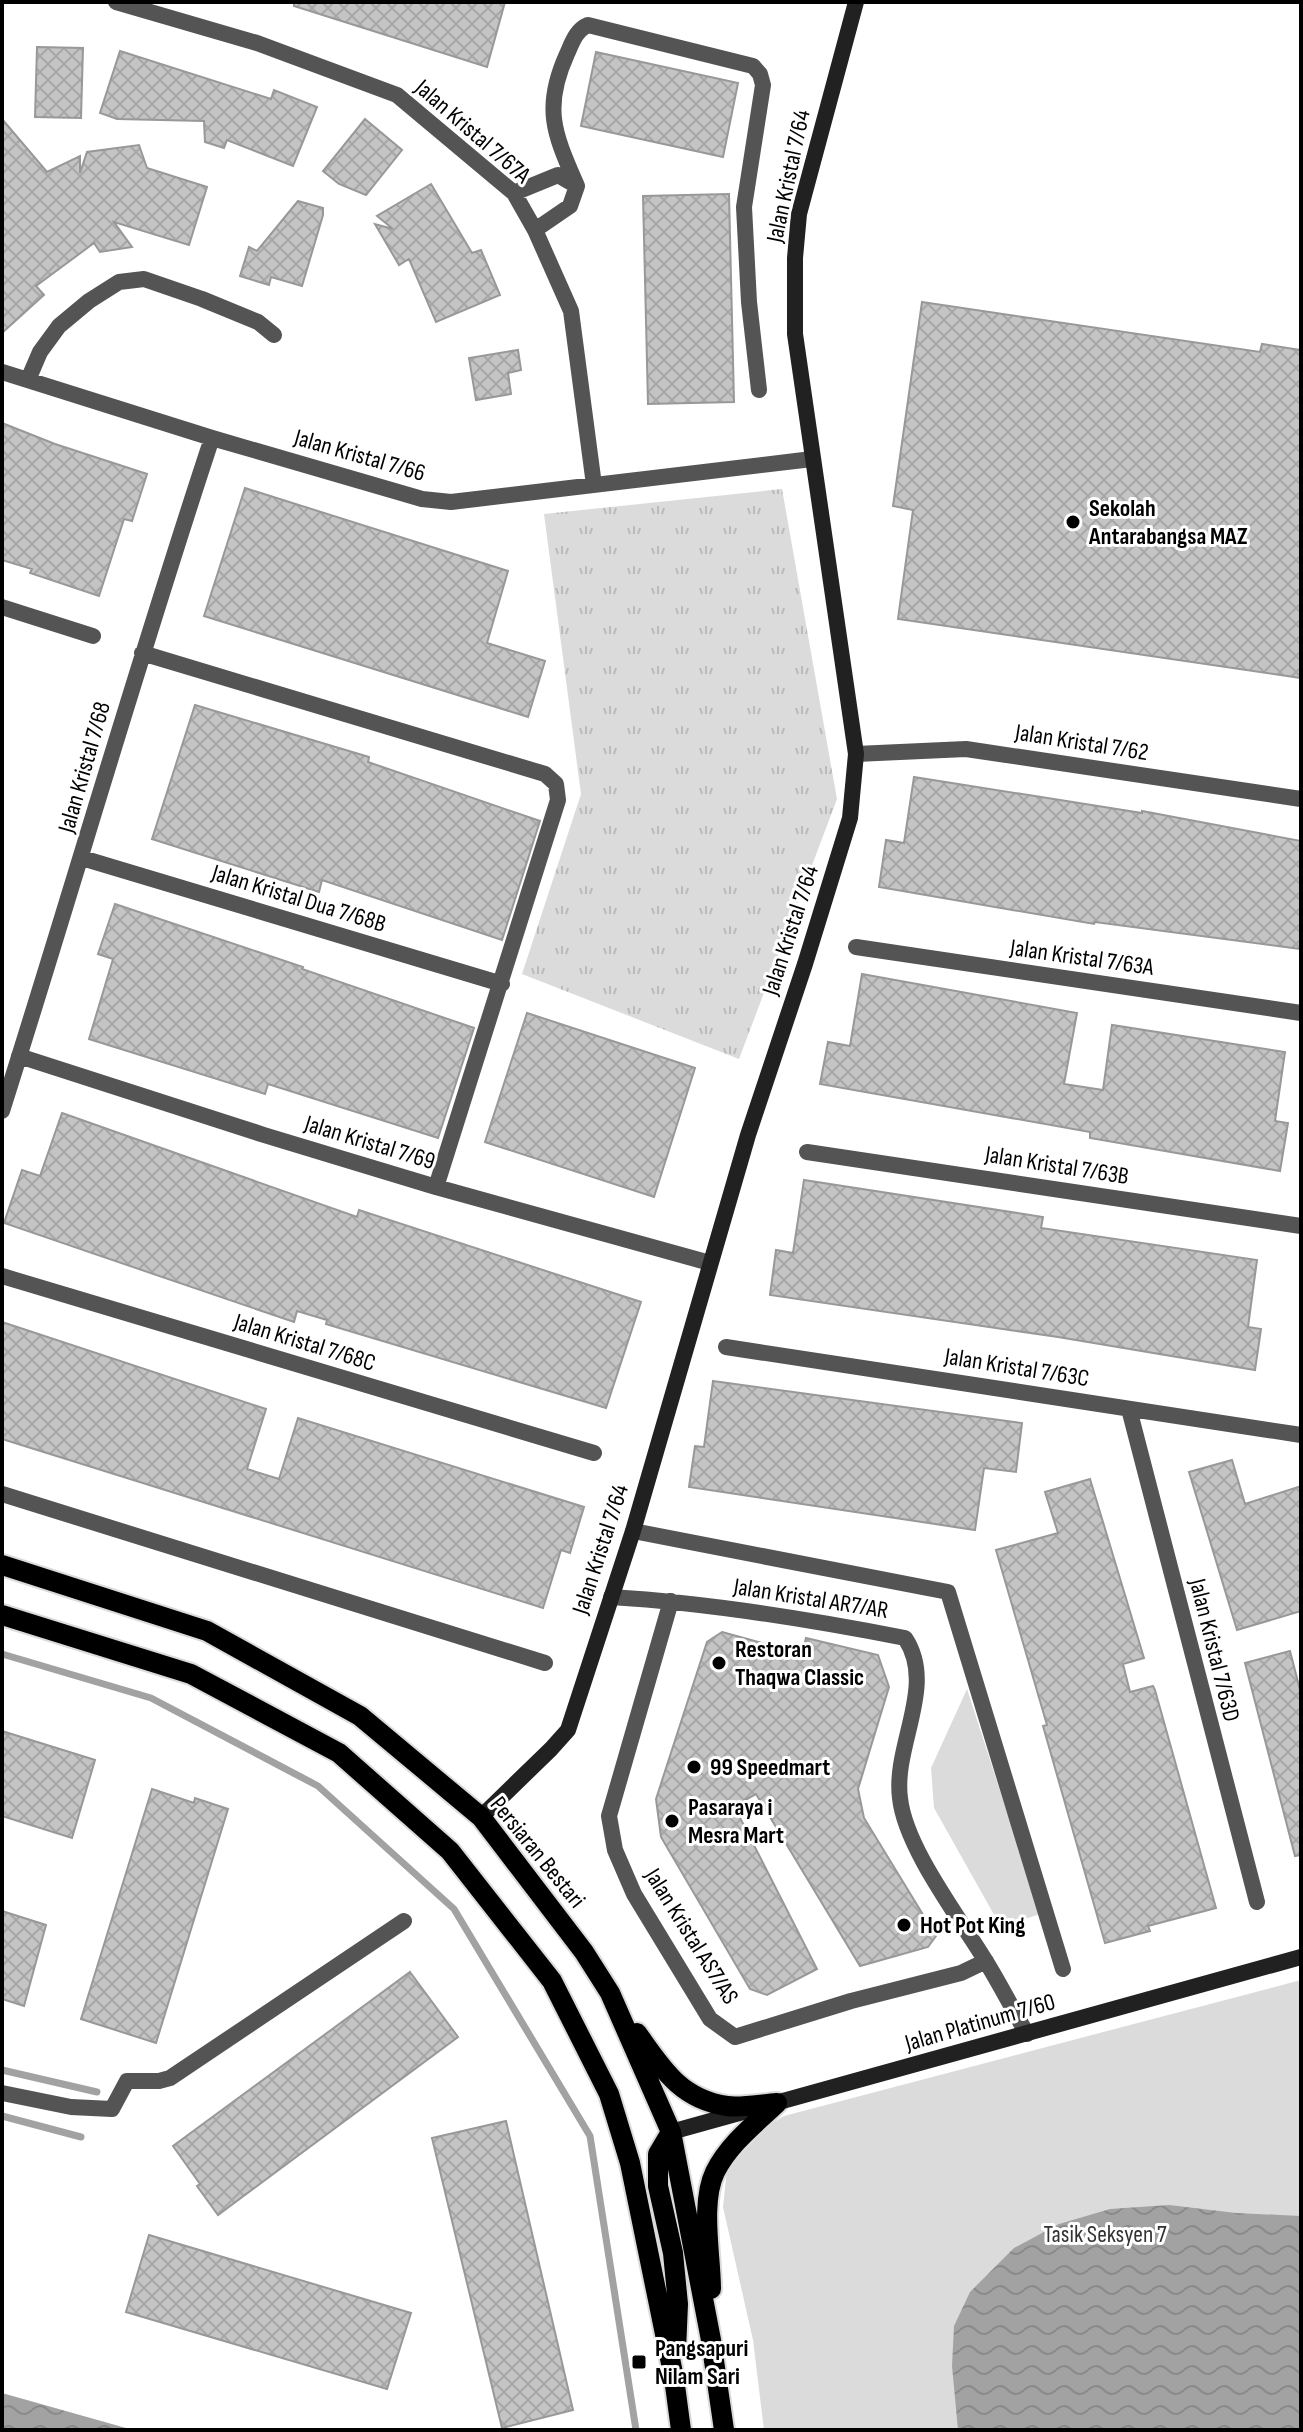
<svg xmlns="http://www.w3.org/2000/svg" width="1303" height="2432" viewBox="0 0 1303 2432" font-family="'Sofia Sans Condensed',sans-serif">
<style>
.grass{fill:url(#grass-tufts)}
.park{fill:#dbdbdb}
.water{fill:url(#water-waves)}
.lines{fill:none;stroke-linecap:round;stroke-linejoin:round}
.stream{stroke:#a2a2a2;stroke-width:7}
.building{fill:url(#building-cross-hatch);stroke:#989898;stroke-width:2}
.primary-casing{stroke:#dbdbdb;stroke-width:24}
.street{stroke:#545454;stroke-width:16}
.secondary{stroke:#212121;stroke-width:16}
.primary{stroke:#000;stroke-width:20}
.poi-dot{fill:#000;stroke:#fff;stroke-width:3}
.labels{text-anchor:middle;stroke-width:6;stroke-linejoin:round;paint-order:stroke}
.street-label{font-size:24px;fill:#000;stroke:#fff}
.poi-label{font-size:24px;font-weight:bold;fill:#000;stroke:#fff;text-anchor:start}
.park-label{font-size:24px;fill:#323232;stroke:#fff}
</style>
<defs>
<pattern id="grass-tufts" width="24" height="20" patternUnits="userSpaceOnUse" patternTransform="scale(2)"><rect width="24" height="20" fill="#dbdbdb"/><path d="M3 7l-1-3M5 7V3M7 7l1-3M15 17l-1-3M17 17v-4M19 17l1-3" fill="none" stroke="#bababa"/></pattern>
<pattern id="water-waves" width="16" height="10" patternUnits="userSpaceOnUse" patternTransform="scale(2)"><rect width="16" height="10" fill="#a2a2a2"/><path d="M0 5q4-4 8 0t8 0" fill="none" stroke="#8a8a8a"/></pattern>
<pattern id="building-cross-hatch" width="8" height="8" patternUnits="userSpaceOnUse" patternTransform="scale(2)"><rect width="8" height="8" fill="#c4c4c4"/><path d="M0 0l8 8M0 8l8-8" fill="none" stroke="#a7a7a7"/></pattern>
</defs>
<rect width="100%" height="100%" fill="#fff"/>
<path class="grass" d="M 782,489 L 837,799 L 739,1059 L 522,974 L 581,794 L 544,514 Z"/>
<path class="park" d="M 967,1689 L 1040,1914 L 1001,1927 L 934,1808 L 931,1768 Z
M 1301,1980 L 1301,2430 L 764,2430 L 753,2340 L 723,2207 L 727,2169 L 769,2125 L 784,2116 Z"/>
<path class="water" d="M 1169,2205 L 1236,2213 L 1301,2216 L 1301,2430 L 958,2430 L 952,2366 L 954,2326 L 970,2292 L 1014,2248 L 1059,2224 L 1110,2209 Z
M 2,2393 L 133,2430 L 2,2430 Z"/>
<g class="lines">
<path class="stream" d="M 2,1654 L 151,1698 L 318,1786 L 454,1909 L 590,2136 L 636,2430
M 2,2070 L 97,2092
M 2,2116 L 81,2137"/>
</g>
<path class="building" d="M 294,2 L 505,2 L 487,67 L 294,6 Z
M 37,47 L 83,48 L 81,118 L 35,117 Z
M 120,51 L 271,99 L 274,90 L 317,107 L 293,166 L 227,140 L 224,148 L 205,142 L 204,121 L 117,119 L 100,113 Z
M 596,52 L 738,83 L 723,157 L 581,126 Z
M 2,119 L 47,172 L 80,156 L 80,173 L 87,152 L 139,145 L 147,168 L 207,187 L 189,245 L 114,222 L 132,247 L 100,252 L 94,243 L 36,286 L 44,295 L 2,333 Z
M 365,119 L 402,150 L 366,195 L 339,184 L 323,171 Z
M 431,184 L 472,253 L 481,250 L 500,295 L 436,322 L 409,259 L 399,265 L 375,224 L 393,229 L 377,216 Z
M 729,194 L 734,402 L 648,404 L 643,196 Z
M 298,201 L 323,208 L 323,215 L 302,286 L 271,277 L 269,285 L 240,276 L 249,247 L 257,251 Z
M 922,302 L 1260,352 L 1262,344 L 1301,350 L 1301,678 L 898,619 L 913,510 L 893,506 Z
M 518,350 L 521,370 L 508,373 L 511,394 L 476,400 L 469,358 Z
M 2,423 L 55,444 L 147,474 L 132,521 L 124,519 L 99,596 L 30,573 L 32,569 L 2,560 Z
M 245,488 L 508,571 L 487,643 L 545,661 L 528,717 L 204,616 Z
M 195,705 L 369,757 L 368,762 L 540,821 L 502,940 L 322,880 L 319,892 L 152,839 Z
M 914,777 L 1142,813 L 1142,811 L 1301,841 L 1301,949 L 1095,922 L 1094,924 L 879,887 L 886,840 L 904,843 Z
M 115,904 L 303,967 L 302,969 L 474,1028 L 438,1138 L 268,1084 L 265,1094 L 89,1039 L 113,959 L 98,954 Z
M 862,974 L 1077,1013 L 1064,1084 L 1103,1090 L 1112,1025 L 1285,1052 L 1275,1121 L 1288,1123 L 1280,1171 L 1090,1138 L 1090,1132 L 820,1084 L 828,1042 L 850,1046 Z
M 527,1013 L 695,1068 L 654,1197 L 485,1142 Z
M 62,1113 L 357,1217 L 359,1210 L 641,1302 L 606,1408 L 326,1324 L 327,1320 L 297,1311 L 294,1322 L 4,1223 L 22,1170 L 40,1176 Z
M 804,1180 L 1043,1217 L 1041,1228 L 1257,1260 L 1248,1327 L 1261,1329 L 1255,1370 L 1058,1337 L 770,1295 L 776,1250 L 793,1253 Z
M 2,1322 L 266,1409 L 247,1469 L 279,1479 L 298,1418 L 584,1507 L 570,1553 L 561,1550 L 543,1608 L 2,1439 Z
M 713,1381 L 1022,1423 L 1016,1472 L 984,1468 L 975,1530 L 689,1487 L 695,1446 L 704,1447 Z
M 1232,1460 L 1245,1504 L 1301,1486 L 1301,1611 L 1237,1630 L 1189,1472 Z
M 1090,1479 L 1144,1658 L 1123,1664 L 1130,1692 L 1153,1686 L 1155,1690 L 1216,1908 L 1148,1926 L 1150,1931 L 1105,1943 L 1043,1726 L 1047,1725 L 996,1550 L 1058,1533 L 1045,1492 Z
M 722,1632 L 802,1654 L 806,1638 L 878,1655 L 889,1687 L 858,1789 L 864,1818 L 936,1936 L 928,1947 L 860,1966 L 756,1794 L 734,1806 L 817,1969 L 767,1995 L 750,1989 L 661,1837 L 656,1799 L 707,1642 Z
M 1290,1651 L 1301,1694 L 1301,1855 L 1295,1856 L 1245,1663 Z
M 2,1731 L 95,1760 L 72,1838 L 2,1816 Z
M 152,1789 L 194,1803 L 195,1798 L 228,1809 L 156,2043 L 81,2019 Z
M 2,1911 L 46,1925 L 24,2006 L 2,1999 Z
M 410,1972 L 458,2037 L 218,2215 L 197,2186 L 200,2184 L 173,2146 Z
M 506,2121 L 573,2410 L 502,2428 L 432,2138 Z
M 149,2235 L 411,2313 L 387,2389 L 126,2312 Z"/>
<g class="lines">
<g class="primary-casing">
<path id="primary" d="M 2,1565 L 207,1631 L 360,1716 L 481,1817 L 584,1952 L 610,1993 L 671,2132 L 711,2340 L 724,2430
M 2,1615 L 191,1674 L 339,1753 L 450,1851 L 552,1981 L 609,2094 L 630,2163 L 674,2378 L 681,2430
M 637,2033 C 662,2068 680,2099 727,2106 C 742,2108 761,2104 777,2103
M 671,2132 L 658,2154 L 658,2186 L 673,2253 L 678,2304 L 676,2350
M 711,2289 C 711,2256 700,2203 715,2172 C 729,2144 755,2124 777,2103"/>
</g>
<path class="street" d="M 116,2 L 257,43 L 397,95 L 514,193 L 535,230 L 571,311 L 594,485
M 514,193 L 558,175 L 577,186
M 535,230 L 570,206 L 577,186 C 555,135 542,109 567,54 C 572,43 576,30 588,25 L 753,66 L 760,74 L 763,85 L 744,207 L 749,302 L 759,390
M 2,372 L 212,438 L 422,499 L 451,502 L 812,459
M 28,380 L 40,352 L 59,326 L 89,301 L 119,282 L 144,279 L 202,299 L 258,322 L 274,335
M 2,607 L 93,636
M 142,653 L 545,774 L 556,784 L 558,800 L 436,1187
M 856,754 L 966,749 L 1301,799
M 82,858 L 502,984
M 856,947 L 1301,1013
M 19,1056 L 264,1135 L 436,1187 L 710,1263
M 2,1111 C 73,887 138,661 212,438
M 807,1152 L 1301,1226
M 2,1276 L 594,1453
M 726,1347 L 1301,1435
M 1129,1409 L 1257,1902
M 2,1494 L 545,1663
M 633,1531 L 948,1592 L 1063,1969
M 611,1597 C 710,1603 808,1619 905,1638 C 937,1686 893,1745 900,1798 C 905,1847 959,1917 985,1960 C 1000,1984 1013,2010 1027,2034
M 671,1601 L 609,1816 L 615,1850 L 634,1894 L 710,2019 L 735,2037 L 851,2001 L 961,1973 L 986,1961
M 2,2093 L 71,2107 L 112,2109 L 127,2081 L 159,2081 L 170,2078 L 404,1921"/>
<path class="secondary" d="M 481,1817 L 551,1749 L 568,1730 L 633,1531 L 748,1135 L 805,964 L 850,818 L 856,754 L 795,334 L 795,258 L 799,214 L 856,2
M 671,2132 L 1301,1957"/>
<use href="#primary" class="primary"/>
</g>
<g class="poi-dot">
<circle cx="1073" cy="522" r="8"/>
<circle cx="719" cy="1663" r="8"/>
<circle cx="694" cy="1767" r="8"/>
<circle cx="672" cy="1821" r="8"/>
<circle cx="904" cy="1925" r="8"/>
<rect x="631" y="2354" width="16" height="16" rx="4"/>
</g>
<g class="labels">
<g class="street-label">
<text transform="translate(473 131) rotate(41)" y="8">Jalan Kristal 7/67A</text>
<text transform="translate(788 176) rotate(-78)" y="8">Jalan Kristal 7/64</text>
<text transform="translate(360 455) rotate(16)" y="8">Jalan Kristal 7/66</text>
<text transform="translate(1082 742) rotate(9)" y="8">Jalan Kristal 7/62</text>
<text transform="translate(84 767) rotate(-74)" y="8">Jalan Kristal 7/68</text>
<text transform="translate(299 898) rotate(17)" y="8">Jalan Kristal Dua 7/68B</text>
<text transform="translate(790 930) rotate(-72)" y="8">Jalan Kristal 7/64</text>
<text transform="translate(1082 957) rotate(8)" y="8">Jalan Kristal 7/63A</text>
<text transform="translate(370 1142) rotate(17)" y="8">Jalan Kristal 7/69</text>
<text transform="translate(1057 1165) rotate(9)" y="8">Jalan Kristal 7/63B</text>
<text transform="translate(305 1342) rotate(17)" y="8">Jalan Kristal 7/68C</text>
<text transform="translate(1017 1367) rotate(9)" y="8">Jalan Kristal 7/63C</text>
<text transform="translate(600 1549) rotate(-72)" y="8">Jalan Kristal 7/64</text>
<text transform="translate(811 1598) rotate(9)" y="8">Jalan Kristal AR7/AR</text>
<text transform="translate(1215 1650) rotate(76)" y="8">Jalan Kristal 7/63D</text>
<text transform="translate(538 1852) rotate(51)" y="8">Persiaran Bestari</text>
<text transform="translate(692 1936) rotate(58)" y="8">Jalan Kristal AS7/AS</text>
<text transform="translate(980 2022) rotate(-16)" y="8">Jalan Platinum 7/60</text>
</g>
<g class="poi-label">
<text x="1089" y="516">Sekolah<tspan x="1089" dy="28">Antarabangsa MAZ</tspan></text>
<text x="735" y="1657">Restoran<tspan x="735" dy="28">Thaqwa Classic</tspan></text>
<text x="710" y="1775">99 Speedmart</text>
<text x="688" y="1815">Pasaraya i<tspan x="688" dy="28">Mesra Mart</tspan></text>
<text x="920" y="1933">Hot Pot King</text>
<text x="655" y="2356">Pangsapuri<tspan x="655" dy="28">Nilam Sari</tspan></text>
</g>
<g class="park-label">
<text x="1105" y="2242">Tasik Seksyen 7</text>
</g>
</g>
<rect width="1303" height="2432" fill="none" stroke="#000000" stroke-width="8"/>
</svg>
